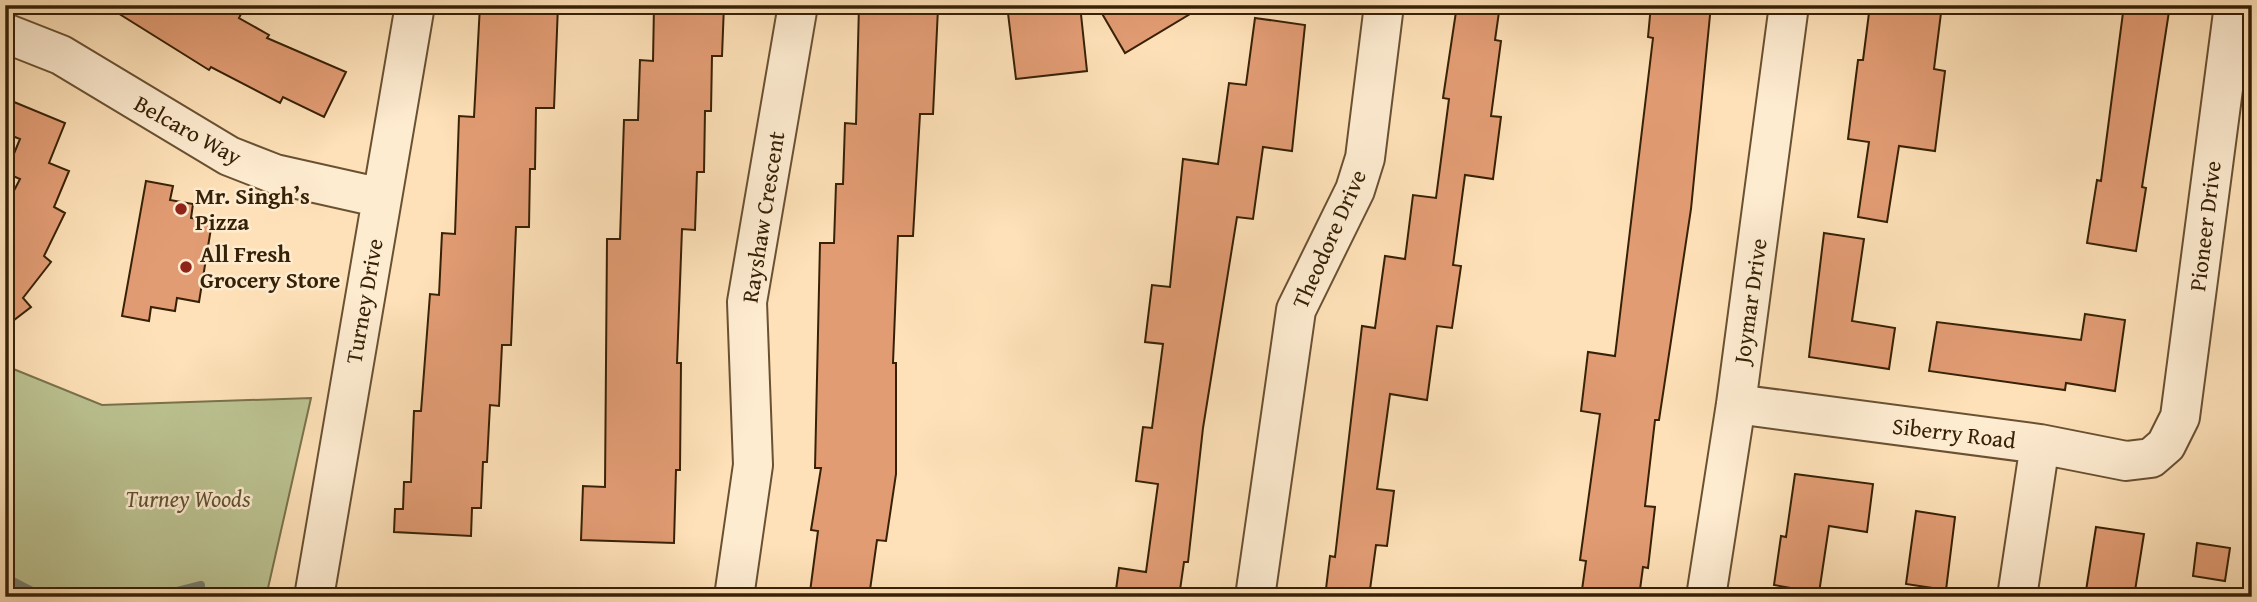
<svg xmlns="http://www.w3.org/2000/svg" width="2257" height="602" viewBox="0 0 2257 602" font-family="'Gentium Book Plus',serif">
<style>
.green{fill:#bcc392;stroke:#7a724c;stroke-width:2}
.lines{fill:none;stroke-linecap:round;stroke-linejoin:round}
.stream{stroke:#777e70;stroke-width:8}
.building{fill:#e29c74;stroke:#372106;stroke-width:2}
.minor-casing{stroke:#695132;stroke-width:42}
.minor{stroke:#feecd1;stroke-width:38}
.poi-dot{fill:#8f2418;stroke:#feecd1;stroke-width:2.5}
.labels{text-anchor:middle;stroke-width:5;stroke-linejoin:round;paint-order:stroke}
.street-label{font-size:23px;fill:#372106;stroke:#feecd1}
.poi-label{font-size:23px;font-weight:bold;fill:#372106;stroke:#feecd1;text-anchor:start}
.park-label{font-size:23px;font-style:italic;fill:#5f5230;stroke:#feecd1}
</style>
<rect width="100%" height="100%" fill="#fee1b8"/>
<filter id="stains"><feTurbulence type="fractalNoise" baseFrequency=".00286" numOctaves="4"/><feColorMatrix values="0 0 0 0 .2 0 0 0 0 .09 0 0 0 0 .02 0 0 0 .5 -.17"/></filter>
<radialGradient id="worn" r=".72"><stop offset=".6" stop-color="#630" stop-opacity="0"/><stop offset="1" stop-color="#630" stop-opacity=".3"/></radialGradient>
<path class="green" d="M 6,366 L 102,405 L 311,398 L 266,597 L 5,597 Z"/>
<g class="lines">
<path class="stream" d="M 5,577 L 42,596 L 52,597
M 154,597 L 201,585"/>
</g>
<path class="building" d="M 105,5 L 230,5 L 242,12 L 239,18 L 269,35 L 267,38 L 346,72 L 324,117 L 283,97 L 280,103 L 211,67 L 209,70 Z
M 480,5 L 558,5 L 554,108 L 536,108 L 535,169 L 530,169 L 529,227 L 516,227 L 511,345 L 502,345 L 499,406 L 490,405 L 487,462 L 483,462 L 481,508 L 472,508 L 471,536 L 394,532 L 395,509 L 403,509 L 404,482 L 411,482 L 414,411 L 421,411 L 430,294 L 439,295 L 442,233 L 455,234 L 459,116 L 474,117 Z
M 654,5 L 724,5 L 722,56 L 712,56 L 711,111 L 705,111 L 704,172 L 697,172 L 695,230 L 682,229 L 677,363 L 681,363 L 680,470 L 676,470 L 674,543 L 581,540 L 583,486 L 605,487 L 607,239 L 620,239 L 624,120 L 638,120 L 640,60 L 653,61 Z
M 859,5 L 938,8 L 933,114 L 920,114 L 913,236 L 898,236 L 893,363 L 896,363 L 896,474 L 886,541 L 877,540 L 869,597 L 844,597 L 810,592 L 818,531 L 811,530 L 821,468 L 815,468 L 820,243 L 834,243 L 836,184 L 843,184 L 845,123 L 856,124 Z
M 1007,5 L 1080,5 L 1087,71 L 1016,79 Z
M 1097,5 L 1205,5 L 1125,53 Z
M 1457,5 L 1500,5 L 1495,40 L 1501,41 L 1491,116 L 1501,117 L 1493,179 L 1465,175 L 1453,265 L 1461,266 L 1452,328 L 1437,326 L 1427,400 L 1390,394 L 1377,489 L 1394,491 L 1387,546 L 1376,545 L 1369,597 L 1325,597 L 1330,556 L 1335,557 L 1362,326 L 1375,328 L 1385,256 L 1405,259 L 1413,195 L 1436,198 L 1449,99 L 1443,98 Z
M 1651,5 L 1711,5 L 1691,209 L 1659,420 L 1655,420 L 1645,506 L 1655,507 L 1648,568 L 1643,567 L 1639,597 L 1581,597 L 1586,561 L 1580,560 L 1600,414 L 1581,411 L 1588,352 L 1615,356 L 1653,38 L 1648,37 Z
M 1870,5 L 1942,5 L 1934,69 L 1945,71 L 1935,151 L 1899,146 L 1887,222 L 1858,217 L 1869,142 L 1848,139 L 1858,60 L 1863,60 Z
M 2124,5 L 2170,5 L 2142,187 L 2146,188 L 2136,251 L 2087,243 L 2097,180 L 2101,181 Z
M 1255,18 L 1305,25 L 1292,151 L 1263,147 L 1253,219 L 1237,217 L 1203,428 L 1188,562 L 1184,562 L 1179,597 L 1115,597 L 1119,568 L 1146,572 L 1158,484 L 1136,481 L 1143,427 L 1152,428 L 1163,344 L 1145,342 L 1152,285 L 1170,287 L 1183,159 L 1218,164 L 1229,83 L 1246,85 Z
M 14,102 L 65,123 L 49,163 L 69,171 L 54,207 L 65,213 L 44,256 L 51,262 L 23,298 L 31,307 L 5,327 L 5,208 L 20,179 L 6,173 L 20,139 L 5,133 L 5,124 Z
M 146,181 L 173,186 L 170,200 L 193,204 L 191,218 L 212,222 L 199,302 L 177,298 L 175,311 L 151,307 L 149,321 L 122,316 Z
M 1824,233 L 1864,239 L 1852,321 L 1895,328 L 1889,369 L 1809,357 Z
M 2085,314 L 2125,320 L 2115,391 L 2066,383 L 2065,390 L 1929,371 L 1937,322 L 2081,340 Z
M 1795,474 L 1873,484 L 1867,532 L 1829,526 L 1819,593 L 1774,585 L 1781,536 L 1786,537 Z
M 1916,511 L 1955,517 L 1946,590 L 1906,584 Z
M 2096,527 L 2144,534 L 2134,597 L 2085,597 Z
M 2197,543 L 2230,548 L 2225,581 L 2193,576 Z"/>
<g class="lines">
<g class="minor-casing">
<path id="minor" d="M 5,33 L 61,55 L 229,156 L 275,174 L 382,198
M 1736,404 L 2040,444 L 2126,461 L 2151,458 L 2166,445 L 2180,417 L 2234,5
M 314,597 L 415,5
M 734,597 L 753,465 L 747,302 L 798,5
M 1255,597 L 1296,310 L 1355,190 L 1365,158 L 1384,5
M 1706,597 L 1736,404 L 1789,5
M 2017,597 L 2040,444"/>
</g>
<use href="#minor" class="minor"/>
</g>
<g class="poi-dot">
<circle cx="181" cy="209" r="7"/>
<circle cx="186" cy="267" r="7"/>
</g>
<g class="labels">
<g class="street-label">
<text transform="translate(188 130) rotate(29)" y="8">Belcaro Way</text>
<text transform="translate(763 217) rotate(-81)" y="8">Rayshaw Crescent</text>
<text transform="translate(2205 226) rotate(-83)" y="8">Pioneer Drive</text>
<text transform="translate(1329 239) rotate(-66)" y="8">Theodore Drive</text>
<text transform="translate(364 301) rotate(-80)" y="8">Turney Drive</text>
<text transform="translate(1750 301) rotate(-82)" y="8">Joymar Drive</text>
<text transform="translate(1954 433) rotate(7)" y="8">Siberry Road</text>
</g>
<g class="poi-label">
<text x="195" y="204">Mr. Singh’s<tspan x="195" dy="26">Pizza</tspan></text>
<text x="200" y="262">All Fresh<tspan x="200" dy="26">Grocery Store</tspan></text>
</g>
<g class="park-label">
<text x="188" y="507">Turney Woods</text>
</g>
</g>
<rect width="2257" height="602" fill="none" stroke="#fee1b8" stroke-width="28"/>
<rect x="7" y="7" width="2243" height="588" fill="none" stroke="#372106" stroke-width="3.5"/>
<rect x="14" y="14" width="2229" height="574" fill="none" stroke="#372106" stroke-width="2"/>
<rect width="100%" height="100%" filter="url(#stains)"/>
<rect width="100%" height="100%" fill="url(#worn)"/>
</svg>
